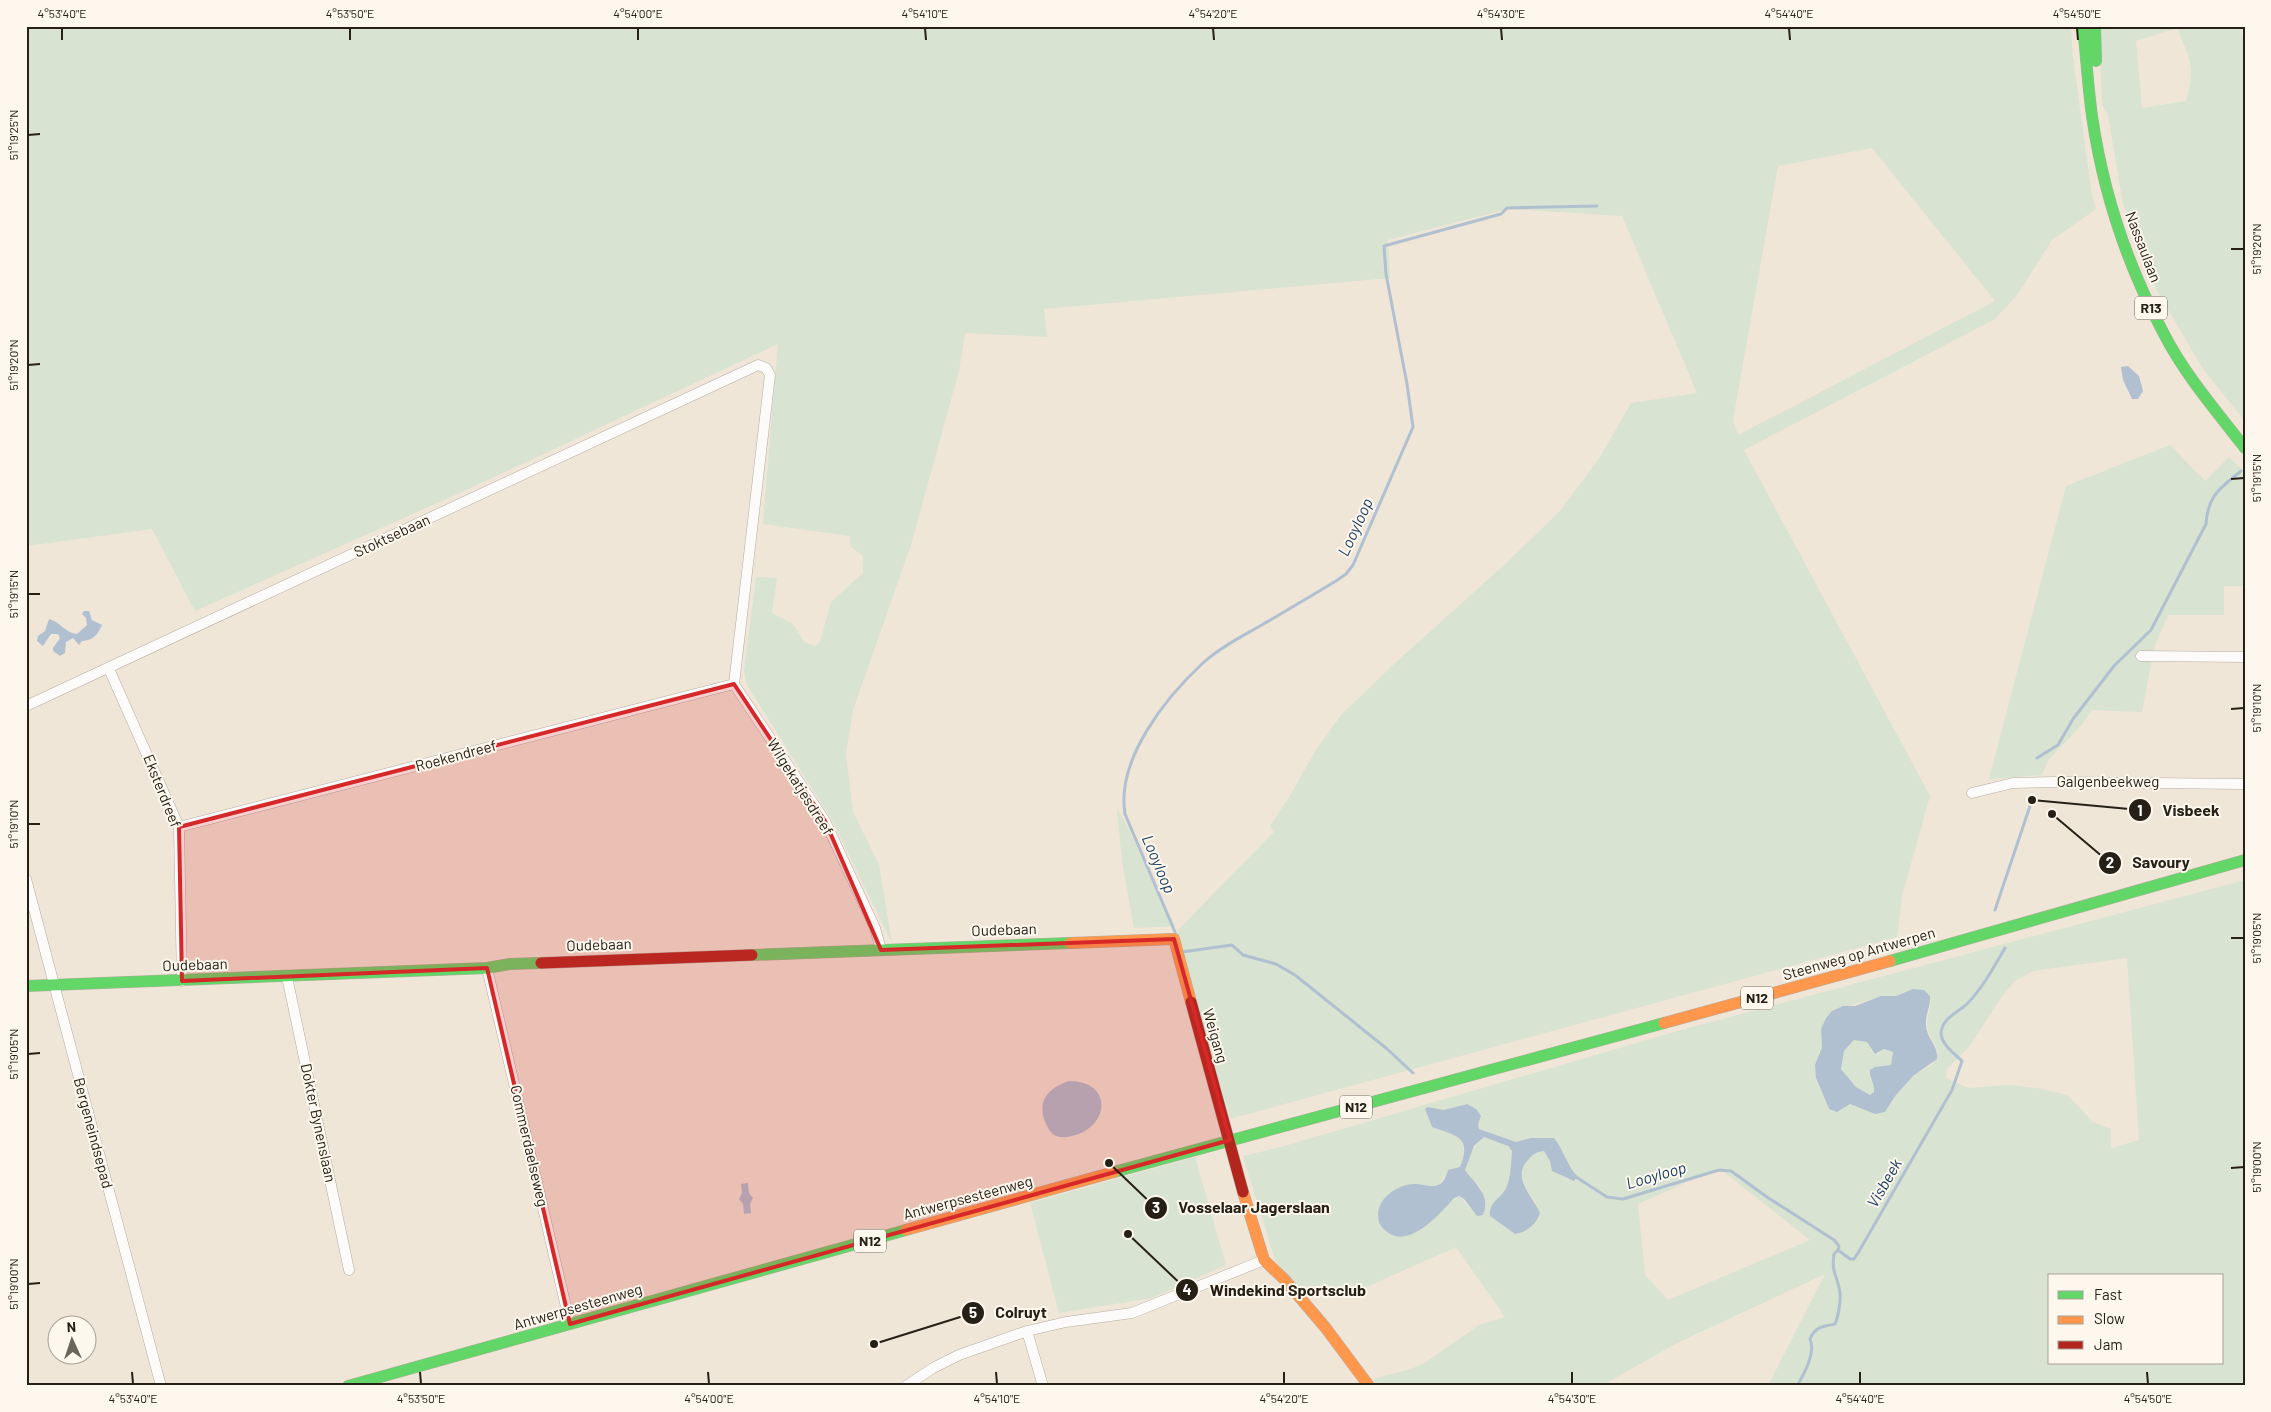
<svg xmlns="http://www.w3.org/2000/svg" width="2271" height="1412" viewBox="0 0 2271 1412" font-family="Barlow,sans-serif">
<style>
.green{fill:#d8e3d2;fill-rule:evenodd}
.water{fill:#b0c0d0;fill-rule:evenodd}
.lines{fill:none;stroke-linecap:round;stroke-linejoin:round}
.stream{stroke:#b0c0d0;stroke-width:3}
.street-casing{stroke:#b2aca1;stroke-width:11}
.fast-casing{stroke:#b2aca1;stroke-width:12}
.slow-casing{stroke:#b2aca1;stroke-width:12}
.jam-casing{stroke:#b2aca1;stroke-width:12}
.street{stroke:#fdfbf9;stroke-width:10}
.fast{stroke:#63d668;stroke-width:11}
.slow{stroke:#ff974d;stroke-width:11}
.jam{stroke:#b3261e;stroke-width:11}
.marked{fill:#d62828;fill-opacity:0.2;stroke:#d62828;stroke-width:4;stroke-linejoin:round}
.ticks{fill:none;stroke:#262017;stroke-width:2}
.labels{text-anchor:middle;stroke-width:4;stroke-linejoin:round;paint-order:stroke}
.shield{fill:#fdf7ed;stroke:#666057;stroke-width:1}
.shield-label{font-size:14px;font-weight:bold;fill:#262017}
.street-label{font-size:15px;fill:#262017;stroke:#fdf7ed}
.water-label{font-size:16px;font-style:italic;fill:#0f385f;stroke:#fdf7ed}
.leader{fill:none;stroke:#262017;stroke-width:2}
.callout-dot{fill:#262017;stroke:#fdf7ed;stroke-width:2}
.mark-label{font-size:15px;text-anchor:middle;font-weight:bold;fill:#fff}
.callout-label{font-size:16px;text-anchor:middle;font-weight:bold;fill:#262017;stroke:#fdf7ed;stroke-width:4;stroke-linejoin:round;paint-order:stroke}
.neatline{fill:none;stroke:#262017;stroke-width:2}
.ticks-label{font-size:12px;text-anchor:middle;fill:#262017}
</style>
<rect width="100%" height="100%" fill="#efe6d8"/>
<path class="green" d="M 26,26 L 2071,26 L 2073,58 L 2092,196 L 2096,209 L 2052,240 L 2018,294 L 1995,319 L 1744,450 L 1930,796 L 1902,896 L 1897,937 L 1230,1119 L 1177,931 L 1274,832 L 1270,826 L 1291,794 L 1315,751 L 1342,714 L 1393,665 L 1503,566 L 1560,511 L 1600,457 L 1631,403 L 1697,393 L 1622,216 L 1508,209 L 1388,240 L 1390,278 L 1044,309 L 1047,337 L 965,333 L 959,371 L 911,545 L 853,710 L 846,754 L 853,812 L 879,865 L 892,943 L 832,820 L 747,685 L 744,671 L 756,577 L 777,578 L 772,613 L 793,624 L 804,642 L 815,646 L 820,642 L 831,602 L 863,573 L 863,556 L 851,547 L 850,536 L 763,524 L 778,344 L 464,491 L 195,611 L 152,529 L 26,546 ZM 1872,148 L 1995,301 L 1738,435 L 1733,420 L 1778,166 Z
M 2099,26 L 2217,26 L 2218,28 L 2240,26 L 2245,48 L 2245,421 L 2203,369 L 2160,296 L 2144,261 L 2123,204 L 2108,115 L 2102,105 ZM 2177,28 C 2190,59 2196,68 2186,101 L 2142,108 L 2136,41 Z
M 2170,445 L 2205,481 L 2229,457 L 2245,472 L 2245,586 L 2224,586 L 2224,615 L 2168,615 L 2154,648 L 2142,712 L 2092,710 L 2080,727 L 2048,760 L 2042,775 L 1989,779 L 2066,486 Z
M 1117,809 L 1125,822 L 1175,926 L 1134,928 L 1122,862 Z
M 2245,880 L 2245,1386 L 1768,1386 L 1825,1274 L 1677,1343 L 1601,1386 L 1378,1386 L 1373,1379 L 1411,1369 L 1426,1362 L 1479,1325 L 1505,1317 L 1456,1247 L 1362,1289 L 1304,1293 L 1275,1260 L 1243,1156 L 1281,1147 L 1681,1030 ZM 2127,958 L 2139,1140 L 2111,1148 L 2111,1129 L 2093,1122 L 2067,1095 L 2037,1088 L 2009,1085 L 1968,1088 L 1946,1078 L 1947,1069 L 1970,1046 L 2002,996 L 2015,981 L 2033,971 ZM 1904,992 L 1931,1000 C 1925,1032 1925,1023 1938,1052 L 1933,1064 L 1913,1076 L 1896,1095 L 1893,1102 L 1875,1114 L 1850,1104 L 1833,1111 L 1827,1106 L 1816,1078 L 1819,1052 L 1822,1047 L 1821,1029 L 1826,1018 L 1832,1011 L 1879,997 L 1896,996 ZM 1467,1104 L 1479,1129 L 1516,1142 L 1531,1138 L 1554,1138 C 1564,1150 1566,1164 1577,1176 L 1568,1179 L 1552,1171 L 1550,1161 L 1544,1151 C 1536,1152 1533,1154 1527,1160 C 1515,1174 1526,1191 1536,1203 L 1515,1234 L 1491,1216 C 1494,1194 1501,1201 1507,1186 C 1511,1175 1511,1162 1512,1151 C 1505,1142 1494,1140 1484,1137 C 1473,1147 1468,1156 1465,1170 L 1482,1190 L 1477,1216 L 1459,1196 L 1454,1198 L 1420,1230 L 1401,1187 C 1414,1184 1427,1188 1439,1185 L 1448,1170 L 1460,1167 C 1471,1137 1457,1136 1432,1127 L 1425,1109 L 1428,1107 L 1444,1110 ZM 1719,1168 L 1810,1240 L 1668,1300 L 1645,1275 L 1638,1204 ZM 2050,1276 L 2222,1276 L 2222,1363 L 2050,1363 Z
M 1854,1040 L 1867,1042 L 1872,1051 L 1878,1054 L 1884,1049 L 1893,1052 L 1891,1065 L 1870,1078 L 1875,1086 L 1874,1092 L 1870,1095 L 1856,1087 L 1841,1069 L 1844,1051 Z
M 1195,1157 L 1226,1265 L 1152,1298 L 1059,1313 L 1030,1203 Z"/>
<path class="water" d="M 2128,366 L 2139,376 L 2143,391 L 2138,399 L 2132,399 L 2123,380 L 2121,367 Z
M 84,611 L 89,611 L 92,620 L 102,625 C 97,636 93,640 82,641 L 79,645 L 73,638 L 66,642 L 65,653 L 60,656 L 53,651 L 53,648 L 60,638 L 58,634 L 51,634 L 43,646 L 37,641 L 38,636 L 45,631 L 49,619 C 59,621 65,633 77,634 L 87,625 L 86,618 L 82,614 Z
M 1913,989 L 1924,990 L 1930,996 C 1931,1006 1925,1015 1926,1025 C 1926,1038 1939,1046 1937,1059 L 1913,1076 L 1896,1095 L 1885,1112 L 1875,1114 L 1850,1104 L 1837,1112 L 1829,1109 L 1816,1078 L 1815,1065 L 1822,1047 L 1821,1029 L 1826,1018 L 1832,1011 L 1843,1006 L 1855,1006 L 1881,996 L 1896,996 ZM 1854,1040 L 1867,1042 L 1875,1054 L 1884,1049 L 1893,1052 L 1891,1065 L 1875,1067 L 1870,1070 C 1869,1078 1875,1083 1874,1092 L 1870,1095 L 1856,1087 L 1841,1069 L 1844,1051 Z
M 1069,1081 C 1116,1081 1109,1132 1067,1137 C 1059,1138 1052,1136 1048,1128 C 1035,1104 1045,1089 1069,1081 Z
M 1467,1104 L 1476,1109 L 1481,1116 L 1478,1124 L 1479,1129 L 1516,1142 L 1531,1138 L 1554,1138 C 1564,1150 1566,1164 1577,1176 L 1574,1181 L 1552,1171 L 1550,1161 L 1544,1151 C 1536,1152 1533,1154 1528,1160 C 1511,1178 1533,1196 1540,1213 C 1536,1224 1528,1232 1515,1234 L 1490,1216 C 1489,1200 1502,1199 1507,1186 C 1511,1175 1511,1162 1512,1151 L 1508,1146 L 1484,1137 L 1474,1146 L 1465,1170 C 1476,1185 1491,1195 1483,1215 L 1477,1216 L 1464,1199 L 1459,1196 L 1454,1198 C 1441,1213 1410,1248 1389,1233 C 1384,1230 1381,1227 1379,1222 C 1373,1201 1396,1184 1415,1184 C 1422,1184 1431,1188 1438,1185 C 1444,1183 1446,1176 1448,1170 L 1460,1167 C 1472,1137 1457,1136 1432,1127 L 1425,1109 L 1428,1107 L 1444,1110 Z
M 748,1183 L 749,1193 L 753,1198 L 750,1204 L 751,1213 L 744,1214 L 743,1204 L 739,1199 L 742,1193 L 741,1184 Z"/>
<g class="lines">
<path class="stream" d="M 2037,758 L 2058,745 L 2073,719 L 2114,666 L 2151,630 L 2206,524 C 2208,494 2221,488 2241,471
M 1995,910 L 2032,800
M 1175,932 L 1125,814 C 1116,760 1165,698 1203,663 C 1219,648 1241,637 1260,626 C 1286,611 1311,596 1336,581 L 1346,574 L 1353,565 L 1413,427 L 1407,384 L 1386,274 L 1384,246 L 1501,214 L 1507,208 L 1597,206
M 1182,952 L 1232,945 L 1243,955 L 1276,964 L 1295,975 L 1386,1048 L 1413,1073
M 1573,1175 L 1607,1197 L 1623,1199 L 1719,1170 L 1731,1171 L 1767,1197 L 1834,1240 L 1839,1246 L 1838,1250
M 1797,1386 C 1804,1374 1816,1353 1810,1339 C 1815,1327 1823,1326 1835,1324 C 1838,1317 1841,1301 1840,1293 C 1838,1275 1831,1275 1834,1254 L 1838,1250 L 1850,1259 L 1854,1259 L 1858,1253 L 1952,1090 L 1962,1061 C 1955,1054 1942,1045 1941,1034 C 1941,1018 1959,1012 1968,1003 C 1983,987 1994,967 2005,948"/>
<g class="street-casing">
<path id="street" d="M 2141,656 L 2245,657
M 109,669 L 179,827 L 182,981
M 734,684 L 825,821 L 875,928 L 881,950
M 26,706 L 758,365 L 766,368 L 770,375 L 734,684
M 1972,793 L 2013,783 L 2057,782 L 2245,784
M 179,827 L 734,684
M 26,879 L 161,1386
M 487,968 L 570,1324
M 287,977 L 349,1270
M 1027,1331 L 1043,1386
M 906,1386 L 933,1368 L 959,1355 L 1027,1331 L 1066,1322 L 1132,1313 L 1264,1260"/>
</g>
<g class="fast-casing">
<path id="fast" d="M 2083,26 C 2086,56 2088,86 2092,116 C 2103,192 2128,267 2164,334 C 2185,375 2217,412 2245,448
M 2095,26 L 2096,61
M 752,955 L 1070,943
M 1890,961 L 2245,860
M 26,986 L 487,968 L 510,964 L 541,963
M 1114,1172 L 1664,1023
M 348,1386 L 906,1230"/>
</g>
<g class="slow-casing">
<path id="slow" d="M 1070,943 L 1174,939 L 1191,1002
M 1664,1023 L 1890,961
M 1243,1192 L 1264,1260 L 1284,1279 L 1325,1327 L 1369,1386
M 906,1230 L 1114,1172"/>
</g>
<g class="jam-casing">
<path id="jam" d="M 541,963 L 752,955
M 1191,1002 L 1243,1192"/>
</g>
<use href="#street" class="street"/>
<use href="#fast" class="fast"/>
<use href="#slow" class="slow"/>
<use href="#jam" class="jam"/>
</g>
<path class="marked" d="M 734,684 L 825,821 L 881,950 L 1174,939 L 1230,1140 L 570,1324 L 487,968 L 182,981 L 179,827 Z"/>
<path class="ticks" d="M 62,28 L 62,40M 350,28 L 350,40M 638,28 L 638,40M 925,28 L 926,40M 1213,28 L 1214,40M 1501,28 L 1502,40M 1789,28 L 1790,40M 2077,28 L 2078,40M 28,135 L 40,134M 2231,249 L 2244,249M 28,365 L 40,364M 2231,479 L 2244,478M 28,594 L 40,594M 2231,709 L 2244,708M 28,824 L 40,824M 2231,938 L 2244,938M 28,1054 L 40,1053M 2231,1168 L 2244,1167M 28,1284 L 40,1283M 132,1372 L 133,1384M 420,1372 L 421,1384M 708,1372 L 709,1384M 996,1372 L 997,1384M 1284,1372 L 1284,1384M 1572,1372 L 1572,1384M 1860,1372 L 1860,1384M 2147,1372 L 2148,1384"/>
<g class="labels">
<g class="shield">
<rect x="2135" y="296.5" width="32" height="23" rx="4"/>
<rect x="1741" y="986.5" width="32" height="23" rx="4"/>
<rect x="1340" y="1095.5" width="32" height="23" rx="4"/>
<rect x="854" y="1229.5" width="32" height="23" rx="4"/>
</g>
<g class="shield-label">
<text x="2151" y="313">R13</text>
<text x="1757" y="1003">N12</text>
<text x="1356" y="1112">N12</text>
<text x="870" y="1246">N12</text>
</g>
<g class="street-label">
<text transform="translate(2143 247) rotate(69)" y="5">Nassaulaan</text>
<text transform="translate(392 536) rotate(-25)" y="5">Stoktsebaan</text>
<text transform="translate(456 756) rotate(-15)" y="5">Roekendreef</text>
<text x="2108" y="787">Galgenbeekweg</text>
<text transform="translate(800 787) rotate(58)" y="5">Wilgekatjesdreef</text>
<text transform="translate(162 791) rotate(68)" y="5">Eksterdreef</text>
<text transform="translate(1004 930) rotate(-2)" y="5">Oudebaan</text>
<text transform="translate(599 945) rotate(-2)" y="5">Oudebaan</text>
<text transform="translate(1859 954) rotate(-16)" y="5">Steenweg op Antwerpen</text>
<text transform="translate(195 965) rotate(-2)" y="5">Oudebaan</text>
<text transform="translate(1215 1036) rotate(74)" y="5">Weigang</text>
<text transform="translate(318 1123) rotate(78)" y="5">Dokter Bynenslaan</text>
<text transform="translate(93 1133) rotate(75)" y="5">Bergeneindsepad</text>
<text transform="translate(529 1146) rotate(77)" y="5">Commerdaelseweg</text>
<text transform="translate(968 1198) rotate(-15)" y="5">Antwerpsesteenweg</text>
<text transform="translate(578 1307) rotate(-16)" y="5">Antwerpsesteenweg</text>
</g>
<g class="water-label">
<text transform="translate(1355 527) rotate(-65)" y="6">Looyloop</text>
<text transform="translate(1159 864) rotate(67)" y="6">Looyloop</text>
<text transform="translate(1656 1175) rotate(-16)" y="6">Looyloop</text>
<text transform="translate(1884 1183) rotate(-60)" y="6">Visbeek</text>
</g>
</g>
<path class="leader" d="M2032 800L2140 810M2052 814L2110 863M1109 1163L1156 1208M1128 1234L1187 1290M874 1344L973 1313"/>
<g class="callout-dot">
<circle cx="2032" cy="800" r="5"/>
<circle cx="2052" cy="814" r="5"/>
<circle cx="1109" cy="1163" r="5"/>
<circle cx="1128" cy="1234" r="5"/>
<circle cx="874" cy="1344" r="5"/>
<circle cx="2140" cy="810" r="12"/>
<circle cx="2110" cy="863" r="12"/>
<circle cx="1156" cy="1208" r="12"/>
<circle cx="1187" cy="1290" r="12"/>
<circle cx="973" cy="1313" r="12"/>
</g>
<g class="mark-label">
<text x="2140" y="816">1</text>
<text x="2110" y="868">2</text>
<text x="1156" y="1213">3</text>
<text x="1187" y="1295">4</text>
<text x="973" y="1318">5</text>
</g>
<g class="callout-label">
<text x="2191" y="816">Visbeek</text>
<text x="2161" y="868">Savoury</text>
<text x="1254" y="1213">Vosselaar Jagerslaan</text>
<text x="1288" y="1296">Windekind Sportsclub</text>
<text x="1021" y="1318">Colruyt</text>
</g>
<rect width="2271" height="1412" fill="none" stroke="#fdf7ed" stroke-width="55"/>
<rect x="2048" y="1274" width="175" height="90" fill="#fdf7ed" stroke="#a7a197"/>
<rect x="2058" y="1291" width="25" height="8" fill="#63d668" stroke="#a7a197"/>
<text x="2094" y="1300" font-size="15" fill="#262017">Fast</text>
<rect x="2058" y="1316" width="25" height="8" fill="#ff974d" stroke="#a7a197"/>
<text x="2094" y="1324" font-size="15" fill="#262017">Slow</text>
<rect x="2058" y="1341" width="25" height="8" fill="#b3261e" stroke="#a7a197"/>
<text x="2094" y="1350" font-size="15" fill="#262017">Jam</text>
<g transform="translate(72 1340) rotate(357)"><circle r="24" fill="#fdf7ed" stroke="#a7a197"/>
<path d="M0-4L9 19L0 12L-9 19Z" fill="#6c655b"/>
<text y="-8" font-size="14" font-weight="bold" text-anchor="middle" fill="#262017">N</text>
</g>
<rect x="28" y="28" width="2216" height="1356" class="neatline"/>
<g class="ticks-label">
<text x="62" y="18">4°53'40"E</text>
<text x="350" y="18">4°53'50"E</text>
<text x="638" y="18">4°54'00"E</text>
<text x="925" y="18">4°54'10"E</text>
<text x="1213" y="18">4°54'20"E</text>
<text x="1501" y="18">4°54'30"E</text>
<text x="1789" y="18">4°54'40"E</text>
<text x="2077" y="18">4°54'50"E</text>
<text transform="translate(14 135) rotate(-90)" y="4">51°19'25"N</text>
<text transform="translate(2257 249) rotate(-90)" y="4">51°19'20"N</text>
<text transform="translate(14 365) rotate(-90)" y="4">51°19'20"N</text>
<text transform="translate(2257 478) rotate(-90)" y="4">51°19'15"N</text>
<text transform="translate(14 594) rotate(-90)" y="4">51°19'15"N</text>
<text transform="translate(2257 708) rotate(-90)" y="4">51°19'10"N</text>
<text transform="translate(14 824) rotate(-90)" y="4">51°19'10"N</text>
<text transform="translate(2257 938) rotate(-90)" y="4">51°19'05"N</text>
<text transform="translate(14 1054) rotate(-90)" y="4">51°19'05"N</text>
<text transform="translate(2257 1167) rotate(-90)" y="4">51°19'00"N</text>
<text transform="translate(14 1284) rotate(-90)" y="4">51°19'00"N</text>
<text x="133" y="1403">4°53'40"E</text>
<text x="421" y="1403">4°53'50"E</text>
<text x="709" y="1403">4°54'00"E</text>
<text x="997" y="1403">4°54'10"E</text>
<text x="1284" y="1403">4°54'20"E</text>
<text x="1572" y="1403">4°54'30"E</text>
<text x="1860" y="1403">4°54'40"E</text>
<text x="2148" y="1403">4°54'50"E</text>
</g>
</svg>
